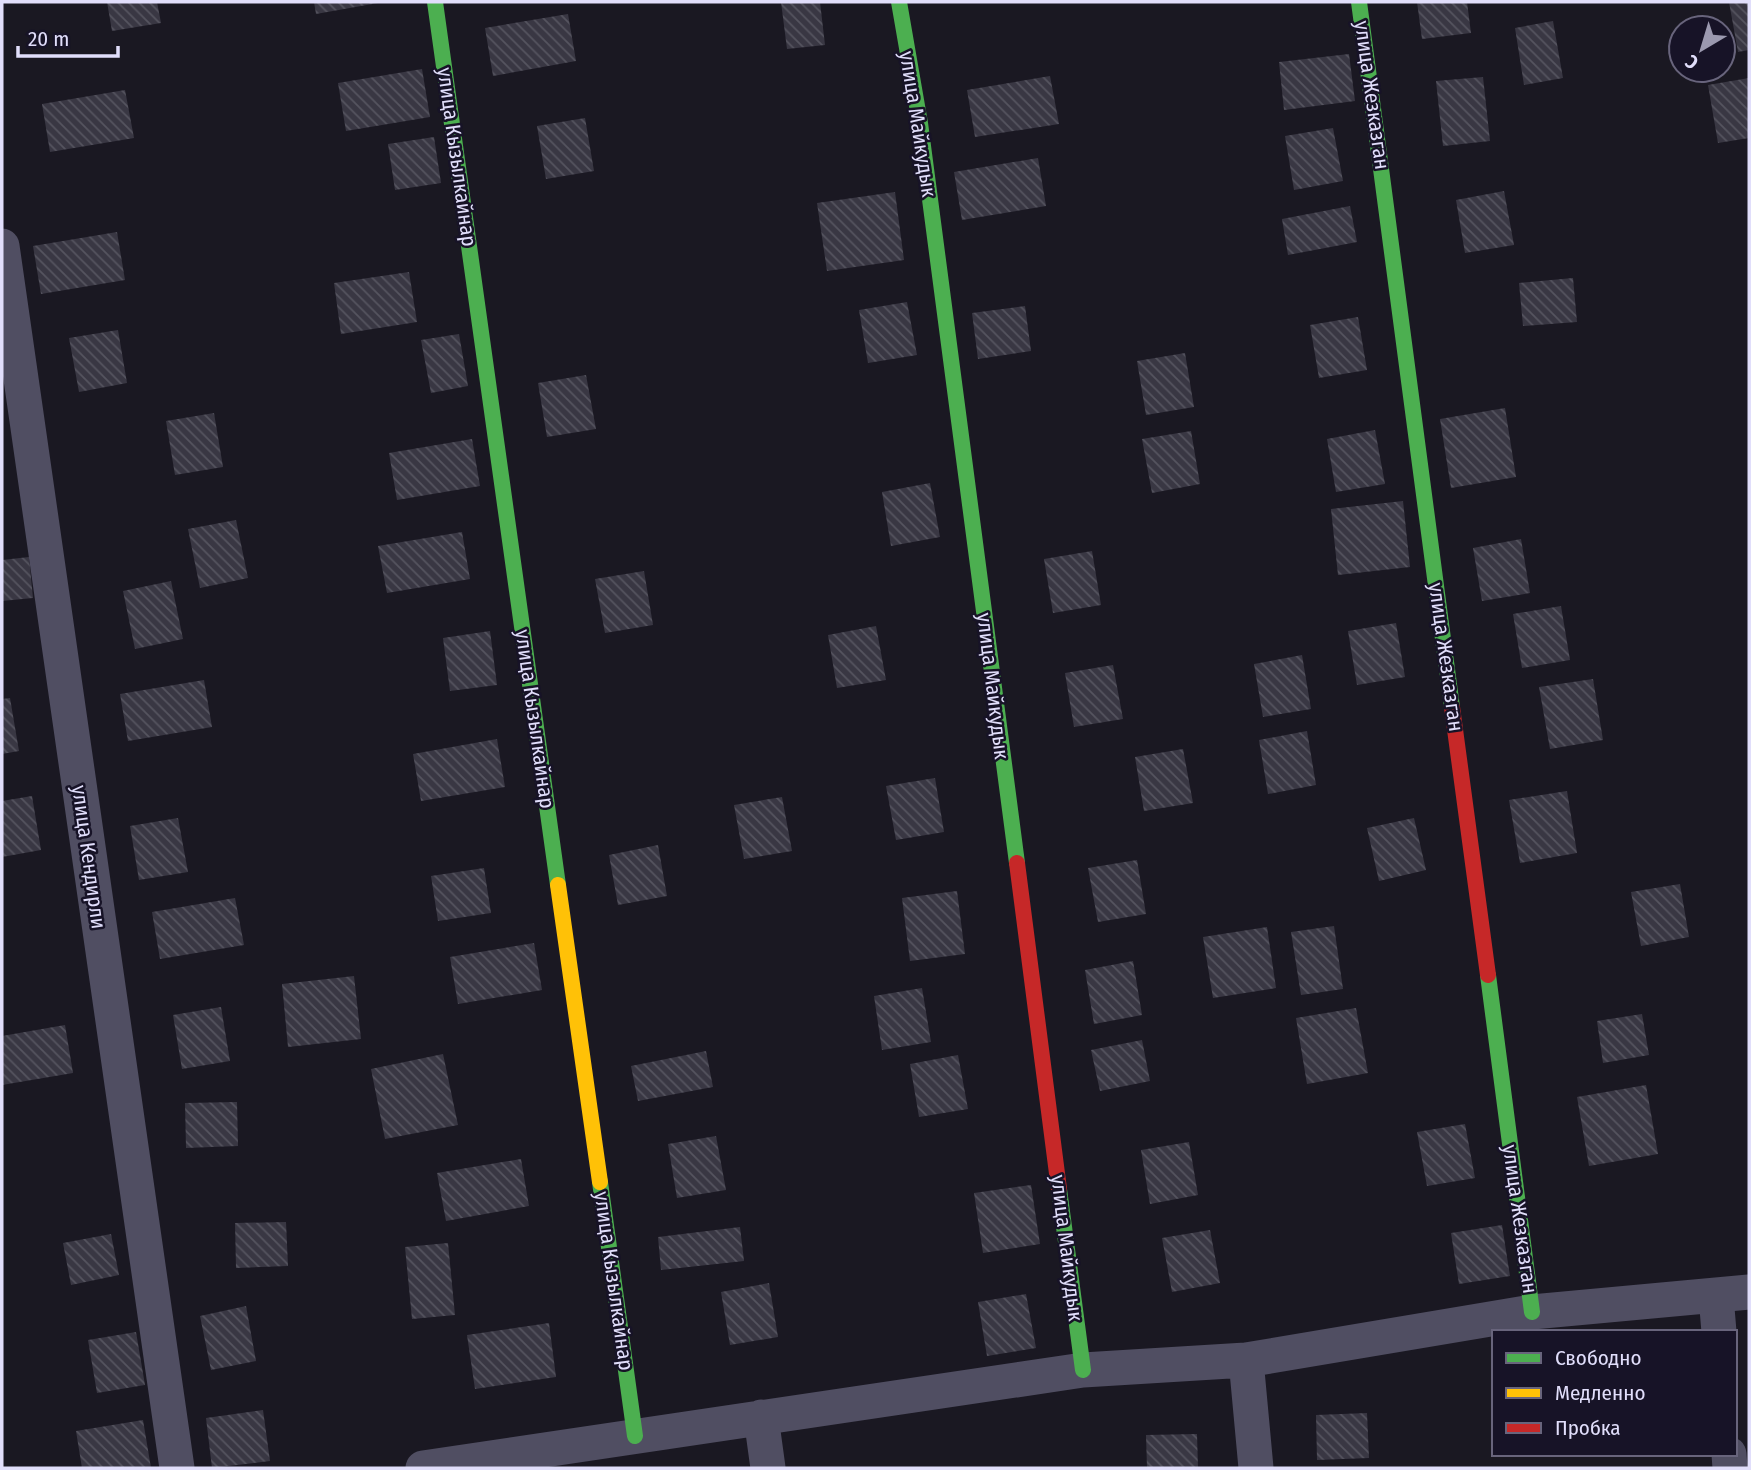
<svg xmlns="http://www.w3.org/2000/svg" width="1751" height="1470" viewBox="0 0 1751 1470" font-family="'Fira Sans Condensed',sans-serif">
<style>
.building{fill:url(#building-back-hatch)}
.lines{fill:none;stroke-linecap:round;stroke-linejoin:round}
.street{stroke:#504e62;stroke-width:35}
.fast{stroke:#4caf50;stroke-width:16}
.slow{stroke:#ffc107;stroke-width:16}
.jam{stroke:#c62828;stroke-width:16}
.labels{text-anchor:middle;stroke-width:5;stroke-linejoin:round;paint-order:stroke}
.street-label{font-size:21px;fill:#e1defb;stroke:#171327}
</style>
<defs>
<pattern id="building-back-hatch" width="6" height="6" patternUnits="userSpaceOnUse" patternTransform="scale(1.75)"><rect width="6" height="6" fill="#393743"/><path d="M-1 5l2 2M0 0l6 6M5-1l2 2" fill="none" stroke="#55545f"/></pattern>
</defs>
<rect width="100%" height="100%" fill="#1a1822"/>
<path class="building" d="M 107,2 L 157,2 L 161,23 L 112,31 Z
M 314,2 L 378,2 L 378,3 L 316,14 Z
M 781,2 L 820,2 L 825,45 L 787,49 Z
M 1417,2 L 1467,2 L 1471,33 L 1422,39 Z
M 1729,2 L 1749,2 L 1749,50 L 1738,52 Z
M 568,14 L 576,61 L 493,76 L 485,28 Z
M 1553,21 L 1563,78 L 1524,85 L 1515,28 Z
M 1349,54 L 1355,101 L 1284,110 L 1279,62 Z
M 422,69 L 430,117 L 346,131 L 338,83 Z
M 1050,76 L 1059,124 L 975,137 L 967,90 Z
M 1483,77 L 1490,141 L 1443,146 L 1436,81 Z
M 1749,78 L 1749,138 L 1718,143 L 1708,85 Z
M 125,90 L 134,138 L 50,152 L 42,104 Z
M 585,118 L 594,171 L 546,179 L 537,126 Z
M 1333,128 L 1343,181 L 1294,190 L 1285,136 Z
M 434,137 L 441,183 L 395,190 L 388,144 Z
M 1038,158 L 1046,206 L 962,220 L 954,172 Z
M 1504,191 L 1514,245 L 1465,253 L 1456,200 Z
M 895,192 L 904,260 L 827,271 L 817,203 Z
M 1350,206 L 1357,242 L 1288,255 L 1282,219 Z
M 117,232 L 125,280 L 41,294 L 33,246 Z
M 409,272 L 417,322 L 341,334 L 334,283 Z
M 1573,278 L 1577,322 L 1523,326 L 1519,283 Z
M 907,302 L 917,355 L 868,363 L 859,310 Z
M 1025,306 L 1031,351 L 978,359 L 972,313 Z
M 1358,317 L 1367,370 L 1319,378 L 1310,325 Z
M 118,330 L 127,383 L 79,392 L 69,338 Z
M 459,334 L 468,386 L 431,393 L 421,340 Z
M 1185,353 L 1194,407 L 1146,415 L 1137,361 Z
M 586,375 L 596,429 L 547,437 L 538,383 Z
M 1505,408 L 1516,477 L 1451,488 L 1440,419 Z
M 214,413 L 223,467 L 175,475 L 166,421 Z
M 1375,430 L 1385,484 L 1336,492 L 1327,439 Z
M 1191,431 L 1200,484 L 1152,493 L 1142,439 Z
M 472,439 L 480,486 L 397,500 L 389,453 Z
M 930,483 L 940,537 L 891,546 L 882,492 Z
M 1403,501 L 1410,567 L 1338,575 L 1331,509 Z
M 236,520 L 248,578 L 200,588 L 188,529 Z
M 462,532 L 470,579 L 387,593 L 378,546 Z
M 1521,539 L 1530,593 L 1482,601 L 1473,548 Z
M 1092,551 L 1101,605 L 1053,613 L 1044,559 Z
M 29,557 L 33,598 L 2,601 L 2,560 Z
M 644,571 L 653,625 L 605,633 L 595,579 Z
M 171,581 L 183,639 L 135,649 L 123,591 Z
M 1561,606 L 1570,660 L 1522,668 L 1513,614 Z
M 1396,623 L 1405,677 L 1357,685 L 1348,631 Z
M 876,626 L 886,680 L 837,688 L 828,635 Z
M 490,631 L 497,685 L 450,691 L 443,638 Z
M 1302,655 L 1311,709 L 1263,717 L 1254,664 Z
M 1113,665 L 1123,719 L 1074,727 L 1065,673 Z
M 1593,679 L 1603,740 L 1550,749 L 1539,687 Z
M 204,680 L 212,727 L 128,741 L 120,694 Z
M 10,698 L 19,751 L 2,754 L 2,699 Z
M 1307,731 L 1316,785 L 1268,794 L 1259,740 Z
M 497,739 L 505,787 L 421,801 L 413,754 Z
M 1183,749 L 1193,803 L 1144,811 L 1135,757 Z
M 935,778 L 944,832 L 896,840 L 886,786 Z
M 1567,791 L 1577,853 L 1520,863 L 1509,800 Z
M 32,796 L 41,850 L 2,857 L 2,801 Z
M 782,797 L 792,851 L 744,859 L 734,805 Z
M 178,818 L 188,872 L 139,880 L 130,826 Z
M 1414,818 L 1426,870 L 1379,881 L 1367,828 Z
M 658,845 L 667,896 L 618,905 L 609,855 Z
M 1137,860 L 1146,914 L 1098,922 L 1088,868 Z
M 484,868 L 491,913 L 438,921 L 431,876 Z
M 1680,884 L 1689,937 L 1641,946 L 1631,892 Z
M 957,891 L 965,954 L 910,961 L 902,898 Z
M 235,898 L 244,945 L 160,959 L 152,912 Z
M 1334,926 L 1343,989 L 1301,995 L 1291,932 Z
M 1267,927 L 1276,988 L 1213,998 L 1203,937 Z
M 534,943 L 542,990 L 458,1004 L 450,957 Z
M 1133,961 L 1142,1015 L 1094,1024 L 1085,970 Z
M 354,976 L 361,1039 L 288,1047 L 282,984 Z
M 922,988 L 931,1042 L 882,1050 L 874,996 Z
M 221,1007 L 230,1061 L 182,1069 L 173,1015 Z
M 1356,1008 L 1368,1073 L 1307,1084 L 1296,1018 Z
M 1642,1014 L 1649,1055 L 1603,1063 L 1597,1021 Z
M 65,1025 L 73,1073 L 2,1085 L 2,1036 Z
M 1142,1040 L 1150,1081 L 1100,1091 L 1091,1050 Z
M 706,1051 L 713,1087 L 638,1101 L 631,1066 Z
M 443,1054 L 458,1125 L 385,1139 L 371,1069 Z
M 958,1055 L 968,1109 L 919,1117 L 910,1064 Z
M 1646,1085 L 1658,1154 L 1589,1166 L 1577,1097 Z
M 237,1102 L 238,1146 L 186,1148 L 185,1103 Z
M 1465,1124 L 1475,1178 L 1427,1186 L 1417,1132 Z
M 716,1136 L 726,1190 L 677,1198 L 668,1144 Z
M 1189,1142 L 1198,1195 L 1150,1204 L 1141,1150 Z
M 521,1159 L 529,1206 L 446,1221 L 437,1173 Z
M 1031,1185 L 1040,1244 L 983,1253 L 974,1193 Z
M 286,1222 L 288,1266 L 236,1268 L 235,1223 Z
M 1502,1225 L 1510,1276 L 1459,1284 L 1451,1233 Z
M 740,1227 L 744,1261 L 661,1270 L 658,1237 Z
M 1210,1230 L 1220,1283 L 1172,1292 L 1162,1238 Z
M 111,1234 L 119,1275 L 71,1285 L 63,1243 Z
M 448,1243 L 455,1315 L 412,1319 L 405,1247 Z
M 769,1283 L 778,1337 L 730,1345 L 721,1292 Z
M 1026,1294 L 1036,1348 L 987,1356 L 978,1302 Z
M 246,1306 L 256,1361 L 211,1370 L 200,1316 Z
M 549,1323 L 556,1377 L 475,1389 L 467,1335 Z
M 136,1332 L 145,1385 L 97,1393 L 88,1340 Z
M 263,1410 L 270,1461 L 212,1468 L 206,1418 Z
M 1367,1413 L 1369,1458 L 1317,1460 L 1316,1415 Z
M 143,1420 L 151,1468 L 82,1468 L 76,1431 Z
M 1197,1434 L 1198,1468 L 1147,1468 L 1146,1435 Z"/>
<g class="lines">
<path class="street" d="M 2,246 L 177,1468
M 1716,1296 L 1719,1332
M 1246,1360 L 1256,1468
M 761,1417 L 768,1468
M 1729,1454 L 1730,1468
M 423,1468 L 1083,1370 L 1246,1360 L 1532,1312 L 1749,1292"/>
<path class="fast" d="M 435,2 L 558,885
M 899,2 L 920,123 L 1017,863
M 1359,2 L 1452,707
M 1488,975 L 1532,1312
M 600,1182 L 635,1436
M 1059,1189 L 1083,1370"/>
<path class="slow" d="M 558,885 L 600,1182"/>
<path class="jam" d="M 1452,707 L 1488,975
M 1017,863 L 1059,1189"/>
</g>
<g class="labels">
<g class="street-label">
<text transform="translate(1372 95) rotate(82)" y="7">улица Жезказган</text>
<text transform="translate(918 124) rotate(81)" y="7">улица Майкудык</text>
<text transform="translate(457 157) rotate(82)" y="7">улица Кызылкайнар</text>
<text transform="translate(1446 657) rotate(82)" y="7">улица Жезказган</text>
<text transform="translate(993 686) rotate(83)" y="7">улица Майкудык</text>
<text transform="translate(535 719) rotate(82)" y="7">улица Кызылкайнар</text>
<text transform="translate(89 857) rotate(82)" y="7">улица Кендирли</text>
<text transform="translate(1520 1219) rotate(82)" y="7">улица Жезказган</text>
<text transform="translate(1067 1248) rotate(83)" y="7">улица Майкудык</text>
<text transform="translate(614 1281) rotate(82)" y="7">улица Кызылкайнар</text>
</g>
</g>
<rect width="1751" height="1470" fill="none" stroke="#e1defb" stroke-width="7"/>
<rect x="1492" y="1330" width="245" height="126" fill="#171327" stroke="#68647c" stroke-width="2"/>
<rect x="1506" y="1353" width="35" height="10" fill="#4caf50" stroke="#68647c" stroke-width="2"/>
<text x="1555" y="1365" font-size="21" fill="#e1defb">Свободно</text>
<rect x="1506" y="1388" width="35" height="10" fill="#ffc107" stroke="#68647c" stroke-width="2"/>
<text x="1555" y="1400" font-size="21" fill="#e1defb">Медленно</text>
<rect x="1506" y="1423" width="35" height="10" fill="#c62828" stroke="#68647c" stroke-width="2"/>
<text x="1555" y="1435" font-size="21" fill="#e1defb">Пробка</text>
<g transform="translate(1702 49) rotate(218)"><circle r="33" fill="#171327" stroke="#68647c" stroke-width="2"/>
<path d="M0-5L12 26L0 18L-12 26Z" fill="#9b99af"/>
<text y="-10" font-size="19" font-weight="bold" text-anchor="middle" fill="#e1defb">С</text>
</g>
<path d="M18 46v10h100v-10" fill="none" stroke="#e1defb" stroke-width="3.5"/>
<text x="28" y="46" font-size="21" fill="#e1defb" stroke="#171327" stroke-width="5" paint-order="stroke">20 m</text>
</svg>
